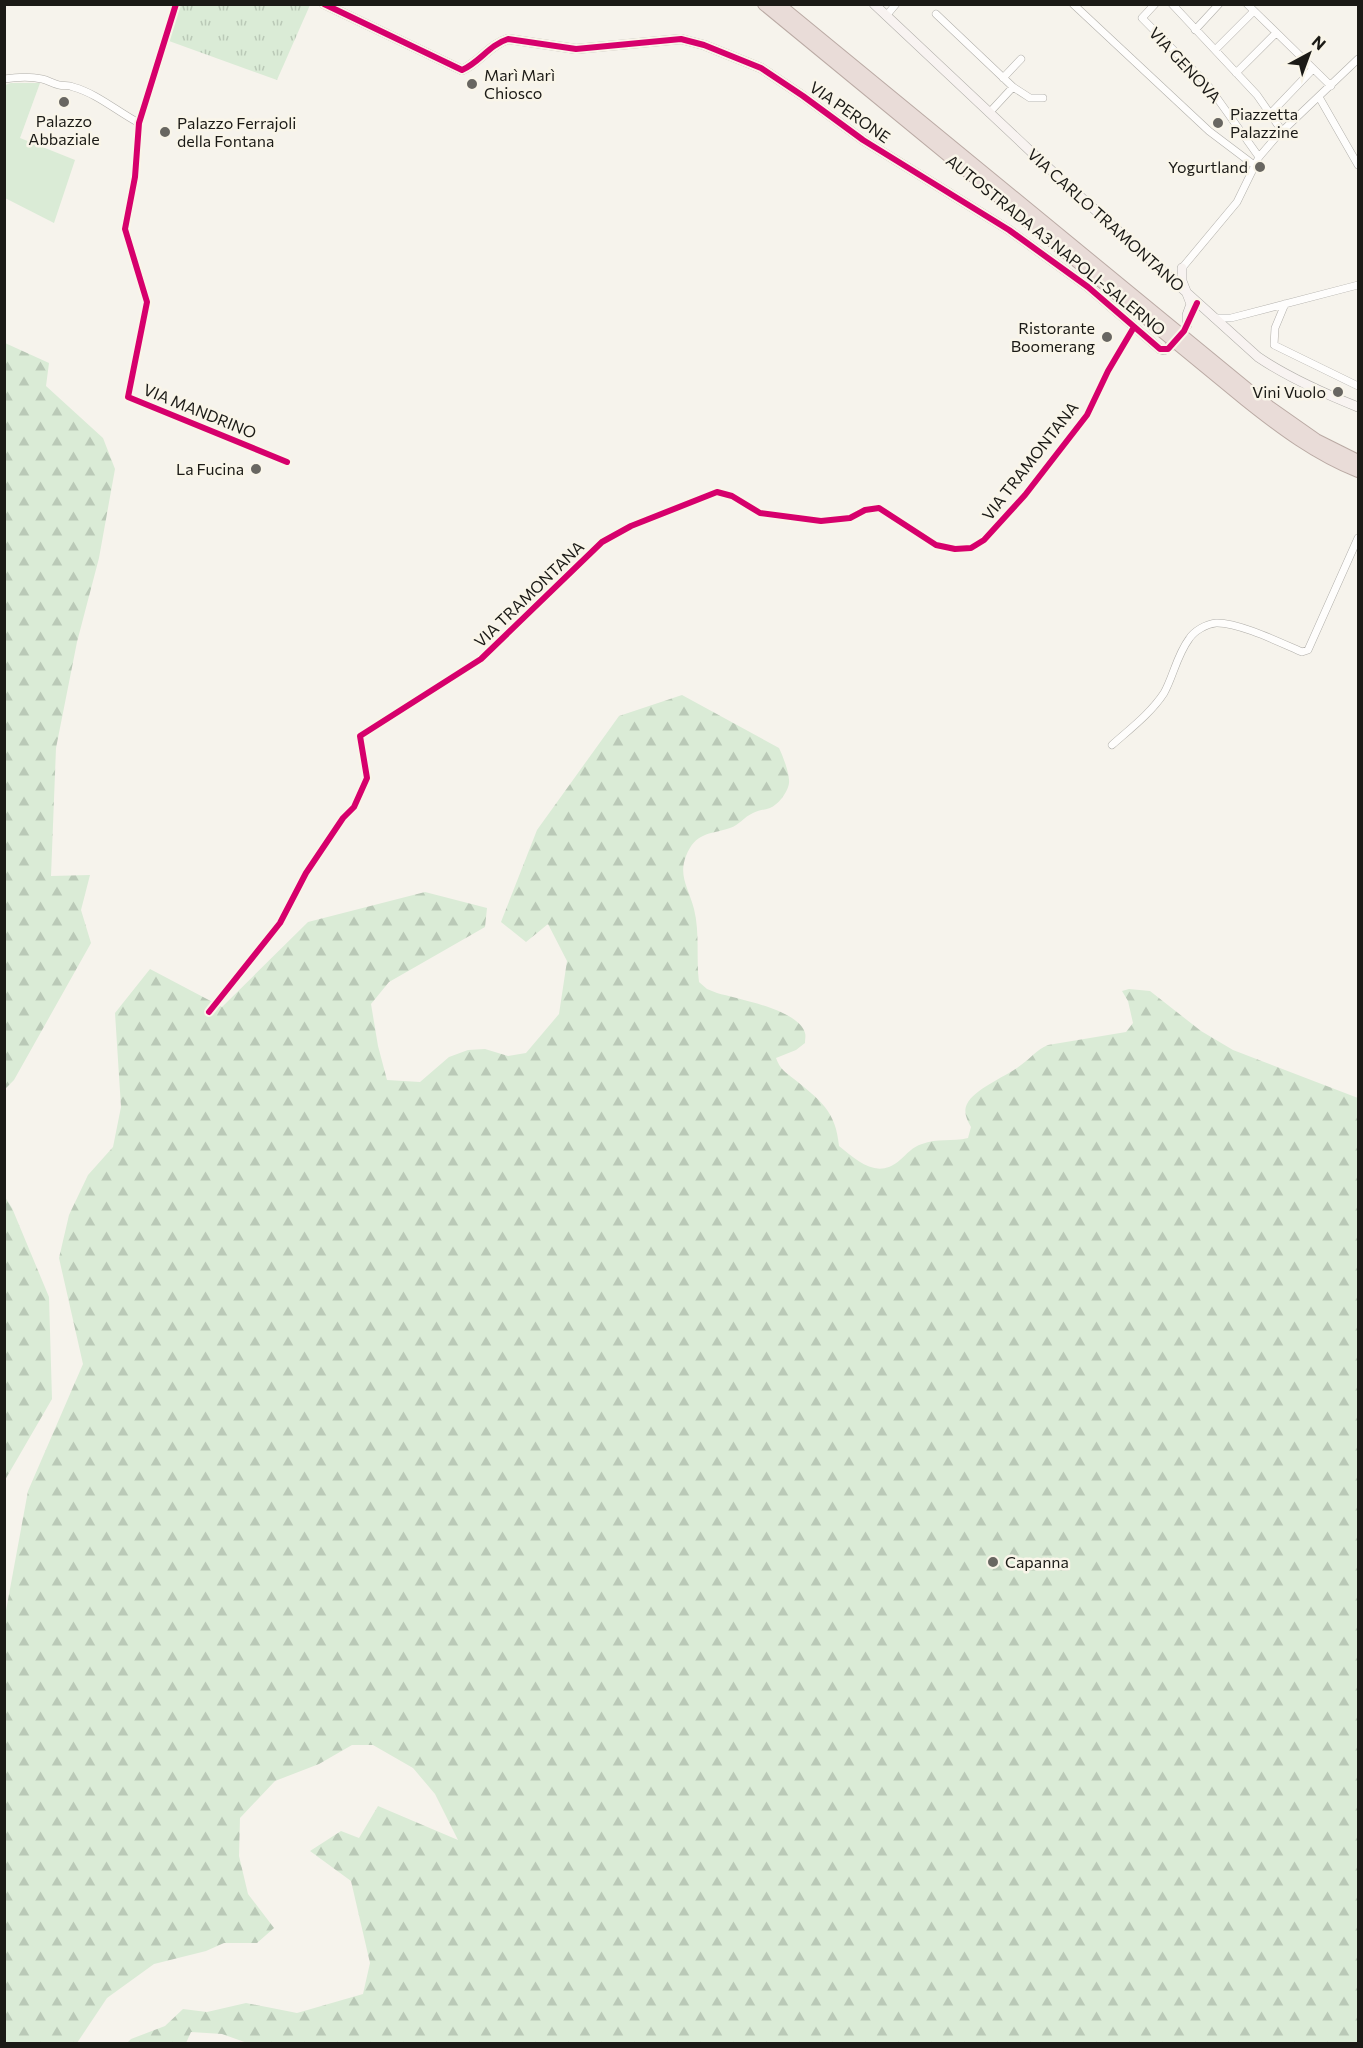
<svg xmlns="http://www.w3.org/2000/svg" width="1363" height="2048" viewBox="0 0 1363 2048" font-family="Commissioner,sans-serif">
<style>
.grass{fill:url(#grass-tufts)}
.forest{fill:url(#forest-firs)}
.green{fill:#daebd6}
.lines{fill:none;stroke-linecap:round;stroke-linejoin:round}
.street-casing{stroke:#b1afaa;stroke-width:8}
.secondary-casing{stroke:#b1afaa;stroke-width:10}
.highway-casing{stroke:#baaaa4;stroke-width:14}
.street{stroke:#fefdfc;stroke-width:7}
.secondary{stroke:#f8f3f1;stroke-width:9}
.highway{stroke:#e9dcd8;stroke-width:12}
.cycleway-casing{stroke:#f9f5e9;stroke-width:10}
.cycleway{stroke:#d6006c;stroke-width:6}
.poi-dot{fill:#686661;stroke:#f9f5e9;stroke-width:2}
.labels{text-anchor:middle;stroke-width:5;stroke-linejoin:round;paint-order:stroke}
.street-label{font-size:16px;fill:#1b1a16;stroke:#f9f5e9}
.poi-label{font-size:16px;fill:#1b1a16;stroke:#f9f5e9;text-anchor:start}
</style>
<defs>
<pattern id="grass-tufts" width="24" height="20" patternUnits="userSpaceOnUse" patternTransform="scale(1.5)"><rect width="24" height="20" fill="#daebd6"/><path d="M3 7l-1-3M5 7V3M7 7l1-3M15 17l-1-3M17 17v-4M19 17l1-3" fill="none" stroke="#bac9b7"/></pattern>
<pattern id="forest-firs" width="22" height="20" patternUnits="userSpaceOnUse" patternTransform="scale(1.5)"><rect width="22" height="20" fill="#daebd6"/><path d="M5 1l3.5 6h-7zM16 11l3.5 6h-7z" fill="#bac9b7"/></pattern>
</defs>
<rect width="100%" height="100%" fill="#f6f3ec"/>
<path class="grass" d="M 179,5 L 310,5 L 277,80 L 169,41 Z"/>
<path class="forest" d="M 5,343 L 49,363 L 46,386 L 103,438 L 115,469 L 99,558 L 77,642 L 56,748 L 51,876 L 90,875 L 81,910 L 91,943 L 14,1080 L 5,1089 Z
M 682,695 L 779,748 C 783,756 790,775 789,783 C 788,792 778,805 770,808 C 764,810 759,810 753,813 C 744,817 739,825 730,828 C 708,835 696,832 686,856 C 678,876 689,889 694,909 C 700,933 696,958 699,982 L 707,989 L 717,993 C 738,999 799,1010 805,1033 C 806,1036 805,1039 805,1043 L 796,1050 L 776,1058 C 780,1069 785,1072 794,1079 C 820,1100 836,1111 839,1146 C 858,1161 877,1180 900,1160 C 907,1154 912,1147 922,1144 C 937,1138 952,1142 968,1138 L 971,1127 C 967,1120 963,1112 967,1104 C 975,1088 1008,1076 1021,1065 C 1031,1058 1036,1050 1048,1045 L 1126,1032 L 1133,1023 L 1128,1001 L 1122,991 L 1129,989 L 1150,991 L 1201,1031 L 1233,1050 L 1358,1098 L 1358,2043 L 250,2044 L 222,2034 L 191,2032 L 186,2043 L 127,2043 L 131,2039 L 165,2026 L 183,2009 L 207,2012 L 246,2003 L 297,2013 L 363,1994 L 370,1963 L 351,1881 L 310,1851 L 341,1831 L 359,1838 L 378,1806 L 458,1840 L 435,1794 L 413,1768 L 373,1745 L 352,1745 L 319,1764 L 275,1781 L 240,1818 L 239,1856 L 248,1894 L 274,1928 L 257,1943 L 224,1943 L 206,1951 L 154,1964 L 107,1998 L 77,2043 L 5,2044 L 5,1616 L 28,1491 L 83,1364 L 59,1258 L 69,1215 L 88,1175 L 113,1147 L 121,1107 L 115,1013 L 150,969 L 222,1007 L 308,922 L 425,892 L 487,908 L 485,927 L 389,982 L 371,1004 L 378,1046 L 387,1080 L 420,1082 L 449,1057 L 468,1050 L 485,1049 L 508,1056 L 526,1053 L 559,1014 L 567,961 L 548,924 L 526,942 L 501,922 L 537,830 L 619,716 Z
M 5,1197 L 12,1208 L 49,1297 L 52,1399 L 5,1480 Z"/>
<path class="green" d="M 11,83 L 40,83 L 20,138 L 75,160 L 54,223 L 5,198 L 5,85 Z"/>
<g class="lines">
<g class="street-casing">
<path id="street" d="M 176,4 L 139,123 L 135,177 L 125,229 L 147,302 L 128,397 L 287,462
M 1073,4 L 1209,131 L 1254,165
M 1155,4 L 1142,18 L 1207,84 L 1259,157
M 1172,4 L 1257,95 L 1282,131
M 1247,4 L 1331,86
M 936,14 L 1013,87 L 1030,98 L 1043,98
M 886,16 L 896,4
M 1195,30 L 1219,4
M 1215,50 L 1254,11
M 1236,73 L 1276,33
M 1003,78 L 1021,59
M 4,79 C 17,77 29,76 42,79 C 48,80 53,84 59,85 C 64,86 69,85 73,87 C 96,93 118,112 139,123
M 1319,97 L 1358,165
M 989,113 L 1013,87
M 1270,114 L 1313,69
M 1182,268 L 1237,202 L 1259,157 L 1277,136 L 1358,59
M 1285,304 L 1275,328 L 1274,345 L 1358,386
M 1214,318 L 1231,318 L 1358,285
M 1112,745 C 1130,729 1151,713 1164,693 C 1173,677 1177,655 1189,639 C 1194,631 1206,624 1216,623 C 1238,622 1281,643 1302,652 L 1308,650 L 1358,538
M 209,1012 L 280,923 L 306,873 L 343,818 L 354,807 L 367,778 L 360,736 L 481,659 L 602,542 L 631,526 L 717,492 L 732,496 L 760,513 L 821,521 L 850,518 L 865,510 L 879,508 L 936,545 L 955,549 L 971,548 L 984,540 L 1025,495 L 1087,415 L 1108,371 L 1134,327"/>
</g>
<g class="secondary-casing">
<path id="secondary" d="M 324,4 L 462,70 C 480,62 489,45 508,39 L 576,49 L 681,39 L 704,45 L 761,68 L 803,96 L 863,140 L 1009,230 L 1088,287 L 1160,349 L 1164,350 L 1171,346
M 874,4 L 1042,162 L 1258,357 C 1289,378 1323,393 1358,407
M 1182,268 L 1182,281 L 1191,304 L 1187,315 L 1187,325"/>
</g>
<g class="highway-casing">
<path id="highway" d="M 764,4 L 1246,400 C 1281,428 1316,454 1358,471
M 778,4 L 1269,407 L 1316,440 L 1358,461"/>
</g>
<use href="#street" class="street"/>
<use href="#secondary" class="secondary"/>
<use href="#highway" class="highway"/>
<g class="cycleway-casing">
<path id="cycleway" d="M 176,4 L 139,123 L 135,177 L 125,229 L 147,302 L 128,397 L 287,462
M 324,4 L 462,70 C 480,62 489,45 508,39 L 576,49 L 681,39 L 704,45 L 761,68 L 803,96 L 863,140 L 1009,230 L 1088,287 L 1160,349 L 1168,349 L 1184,331 L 1197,303
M 209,1012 L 280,923 L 306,873 L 343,818 L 354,807 L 367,778 L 360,736 L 481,659 L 602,542 L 631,526 L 717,492 L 732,496 L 760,513 L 821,521 L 850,518 L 865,510 L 879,508 L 936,545 L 955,549 L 971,548 L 984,540 L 1025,495 L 1087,415 L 1108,371 L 1134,327"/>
</g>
<use href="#cycleway" class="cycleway"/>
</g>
<g class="poi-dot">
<circle cx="472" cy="84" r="6"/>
<circle cx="64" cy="102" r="6"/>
<circle cx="1218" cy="123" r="6"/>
<circle cx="165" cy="132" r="6"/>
<circle cx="1260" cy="167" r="6"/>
<circle cx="1107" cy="337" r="6"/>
<circle cx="1338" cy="392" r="6"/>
<circle cx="256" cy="469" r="6"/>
<circle cx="993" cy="1562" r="6"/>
</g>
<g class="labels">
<g class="street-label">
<text transform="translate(1185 65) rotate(47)" y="6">VIA GENOVA</text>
<text transform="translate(850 112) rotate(35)" y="6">VIA PERONE</text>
<text transform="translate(1106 220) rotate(42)" y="6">VIA CARLO TRAMONTANO</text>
<text transform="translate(1056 245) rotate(39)" y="6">AUTOSTRADA A3 NAPOLI-SALERNO</text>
<text transform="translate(200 411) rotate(22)" y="6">VIA MANDRINO</text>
<text transform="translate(1030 461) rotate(-52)" y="6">VIA TRAMONTANA</text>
<text transform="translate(529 594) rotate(-44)" y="6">VIA TRAMONTANA</text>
</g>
<g class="poi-label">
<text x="484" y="81">Marì Marì<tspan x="484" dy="18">Chiosco</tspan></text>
<text x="1230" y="120">Piazzetta<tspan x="1230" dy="18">Palazzine</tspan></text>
<text x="64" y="127" text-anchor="middle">Palazzo<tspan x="64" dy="18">Abbaziale</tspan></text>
<text x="177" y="129">Palazzo Ferrajoli<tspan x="177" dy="18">della Fontana</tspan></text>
<text x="1248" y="173" text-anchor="end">Yogurtland</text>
<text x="1095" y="334" text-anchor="end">Ristorante<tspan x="1095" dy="18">Boomerang</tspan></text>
<text x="1326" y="398" text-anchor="end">Vini Vuolo</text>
<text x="244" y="475" text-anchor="end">La Fucina</text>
<text x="1005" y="1568">Capanna</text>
</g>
</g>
<rect width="1363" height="2048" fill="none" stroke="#1b1a16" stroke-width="12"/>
<g transform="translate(1309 54) rotate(41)" stroke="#f9f5e9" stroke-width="4.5" paint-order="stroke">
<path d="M0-4.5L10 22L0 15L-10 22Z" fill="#1b1a16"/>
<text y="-9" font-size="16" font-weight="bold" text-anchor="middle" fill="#1b1a16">N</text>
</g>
</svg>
